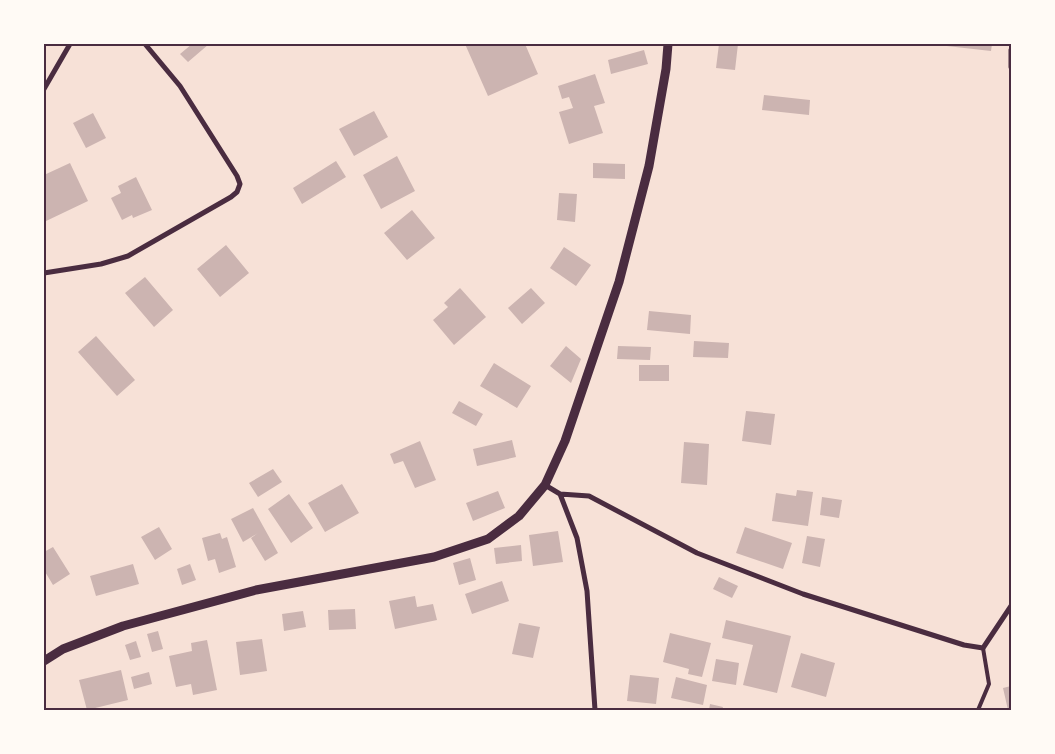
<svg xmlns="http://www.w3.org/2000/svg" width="1055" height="754" viewBox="0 0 1055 754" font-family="'Source Sans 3',sans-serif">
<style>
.building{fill:#ccb4b1}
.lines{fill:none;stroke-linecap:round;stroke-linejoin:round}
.service{stroke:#4a2c40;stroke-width:4}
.minor{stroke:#4a2c40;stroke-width:5}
.tertiary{stroke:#4a2c40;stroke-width:9}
.neatline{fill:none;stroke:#4a2c40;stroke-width:2}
</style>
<rect width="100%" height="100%" fill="#f7e1d7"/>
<path class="building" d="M 192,44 L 209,44 L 188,62 L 180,54 Z
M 465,44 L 525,44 L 538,74 L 488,96 Z
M 719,44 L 738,44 L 735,70 L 716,68 Z
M 929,44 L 992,44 L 991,51 Z
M 644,50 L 648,64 L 611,74 L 608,60 Z
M 595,74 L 605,103 L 594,106 L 603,133 L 569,144 L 559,112 L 573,108 L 569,97 L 562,99 L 558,86 Z
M 764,95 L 810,100 L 809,115 L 762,110 Z
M 374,111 L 388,137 L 354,156 L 339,129 Z
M 93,113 L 106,138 L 86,148 L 73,123 Z
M 397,156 L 415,191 L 381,209 L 363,175 Z
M 336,161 L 346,177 L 302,204 L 293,188 Z
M 70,163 L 88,201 L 44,222 L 44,175 Z
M 593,163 L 625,164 L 625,179 L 593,178 Z
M 136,177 L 152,210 L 133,218 L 132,215 L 122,220 L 111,198 L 121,193 L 118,186 Z
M 559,193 L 577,194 L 575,222 L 557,220 Z
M 412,210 L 435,238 L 407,260 L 384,233 Z
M 226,245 L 249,273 L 220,297 L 197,269 Z
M 564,247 L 591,265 L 576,286 L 550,268 Z
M 145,277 L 173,310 L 154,327 L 125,293 Z
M 460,288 L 486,317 L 454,345 L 433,320 L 448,307 L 444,303 Z
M 531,288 L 545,303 L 522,324 L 508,308 Z
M 649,311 L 691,315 L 690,334 L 647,330 Z
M 96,336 L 135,380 L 117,396 L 78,352 Z
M 694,341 L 729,343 L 728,358 L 693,357 Z
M 566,346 L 581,359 L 571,383 L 550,366 Z
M 618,346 L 651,347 L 650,360 L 617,359 Z
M 494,363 L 531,386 L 517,408 L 480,386 Z
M 639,365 L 669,365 L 669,381 L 639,381 Z
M 459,401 L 483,414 L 476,426 L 452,413 Z
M 746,411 L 775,414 L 771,445 L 742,441 Z
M 512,440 L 516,457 L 477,466 L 473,449 Z
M 420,441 L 436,480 L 415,488 L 403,461 L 394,464 L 390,454 Z
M 684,442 L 709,444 L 707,485 L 681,483 Z
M 273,469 L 282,482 L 258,497 L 249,483 Z
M 342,484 L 359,513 L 325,532 L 308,503 Z
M 797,490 L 813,492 L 808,526 L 772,521 L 776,493 L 796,496 Z
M 498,491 L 505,508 L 473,521 L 466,503 Z
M 289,494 L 313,528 L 291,543 L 268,509 Z
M 822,497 L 842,500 L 839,518 L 820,515 Z
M 253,508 L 278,553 L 265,561 L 251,538 L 258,533 L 243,542 L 231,519 Z
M 159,527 L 172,549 L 155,560 L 141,537 Z
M 745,527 L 792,543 L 783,569 L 736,553 Z
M 558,531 L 563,562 L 533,566 L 529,535 Z
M 220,533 L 222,539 L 227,537 L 236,567 L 219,573 L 215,559 L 208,561 L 202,538 Z
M 807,536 L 825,539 L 820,567 L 802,563 Z
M 521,545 L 522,561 L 496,564 L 494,548 Z
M 53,547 L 70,574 L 53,585 L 44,570 L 44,552 Z
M 470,558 L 476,580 L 459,585 L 453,563 Z
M 133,564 L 139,584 L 96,596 L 90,576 Z
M 190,564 L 196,580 L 182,585 L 177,569 Z
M 719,577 L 738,586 L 732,598 L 713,589 Z
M 502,581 L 509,601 L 472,614 L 465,594 Z
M 415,596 L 417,607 L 433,604 L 437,620 L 395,629 L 389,601 Z
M 355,609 L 356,629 L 329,630 L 328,610 Z
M 303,611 L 306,627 L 284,631 L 282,614 Z
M 726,620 L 791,636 L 777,693 L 743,685 L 753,645 L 722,638 Z
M 519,623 L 540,627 L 533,658 L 512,654 Z
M 158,631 L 163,649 L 152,652 L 147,634 Z
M 670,633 L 711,643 L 702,677 L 688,674 L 689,669 L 663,662 Z
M 262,639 L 267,671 L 240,675 L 236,642 Z
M 207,640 L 217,690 L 193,695 L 191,684 L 176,687 L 169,656 L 192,651 L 191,643 Z
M 136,641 L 141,657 L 130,660 L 125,645 Z
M 801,653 L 835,663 L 826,697 L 791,687 Z
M 716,659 L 739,663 L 736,685 L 712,681 Z
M 121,670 L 128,700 L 87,710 L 79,680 Z
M 149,672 L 152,684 L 134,689 L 131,677 Z
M 630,675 L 659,678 L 656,704 L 627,701 Z
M 676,677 L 707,685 L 703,705 L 671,698 Z
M 1011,686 L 1011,710 L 1008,710 L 1003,688 Z
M 710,704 L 723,707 L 722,710 L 709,710 Z"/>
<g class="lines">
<path class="service" d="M 978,710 L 989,684 L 983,648"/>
<path class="minor" d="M 1011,50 L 1011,67
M 44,89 L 70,44
M 44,273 L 101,264 L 128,256 L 231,197 L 237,192 L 240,184 L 237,176 L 180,86 L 145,44
M 545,485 L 560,494 L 577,538 L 587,591 L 595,710
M 560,494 L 589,496 L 697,553 L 803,594 L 964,645 L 983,648 L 1011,606"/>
<path class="tertiary" d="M 44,661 L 63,649 L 123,626 L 256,590 L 434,557 L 488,539 L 519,516 L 545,485 L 565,441 L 619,282 L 649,166 L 666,69 L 668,44"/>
</g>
<rect width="1055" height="754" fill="none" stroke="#fffaf5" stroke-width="90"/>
<rect x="45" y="45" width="965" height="664" class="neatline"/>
</svg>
